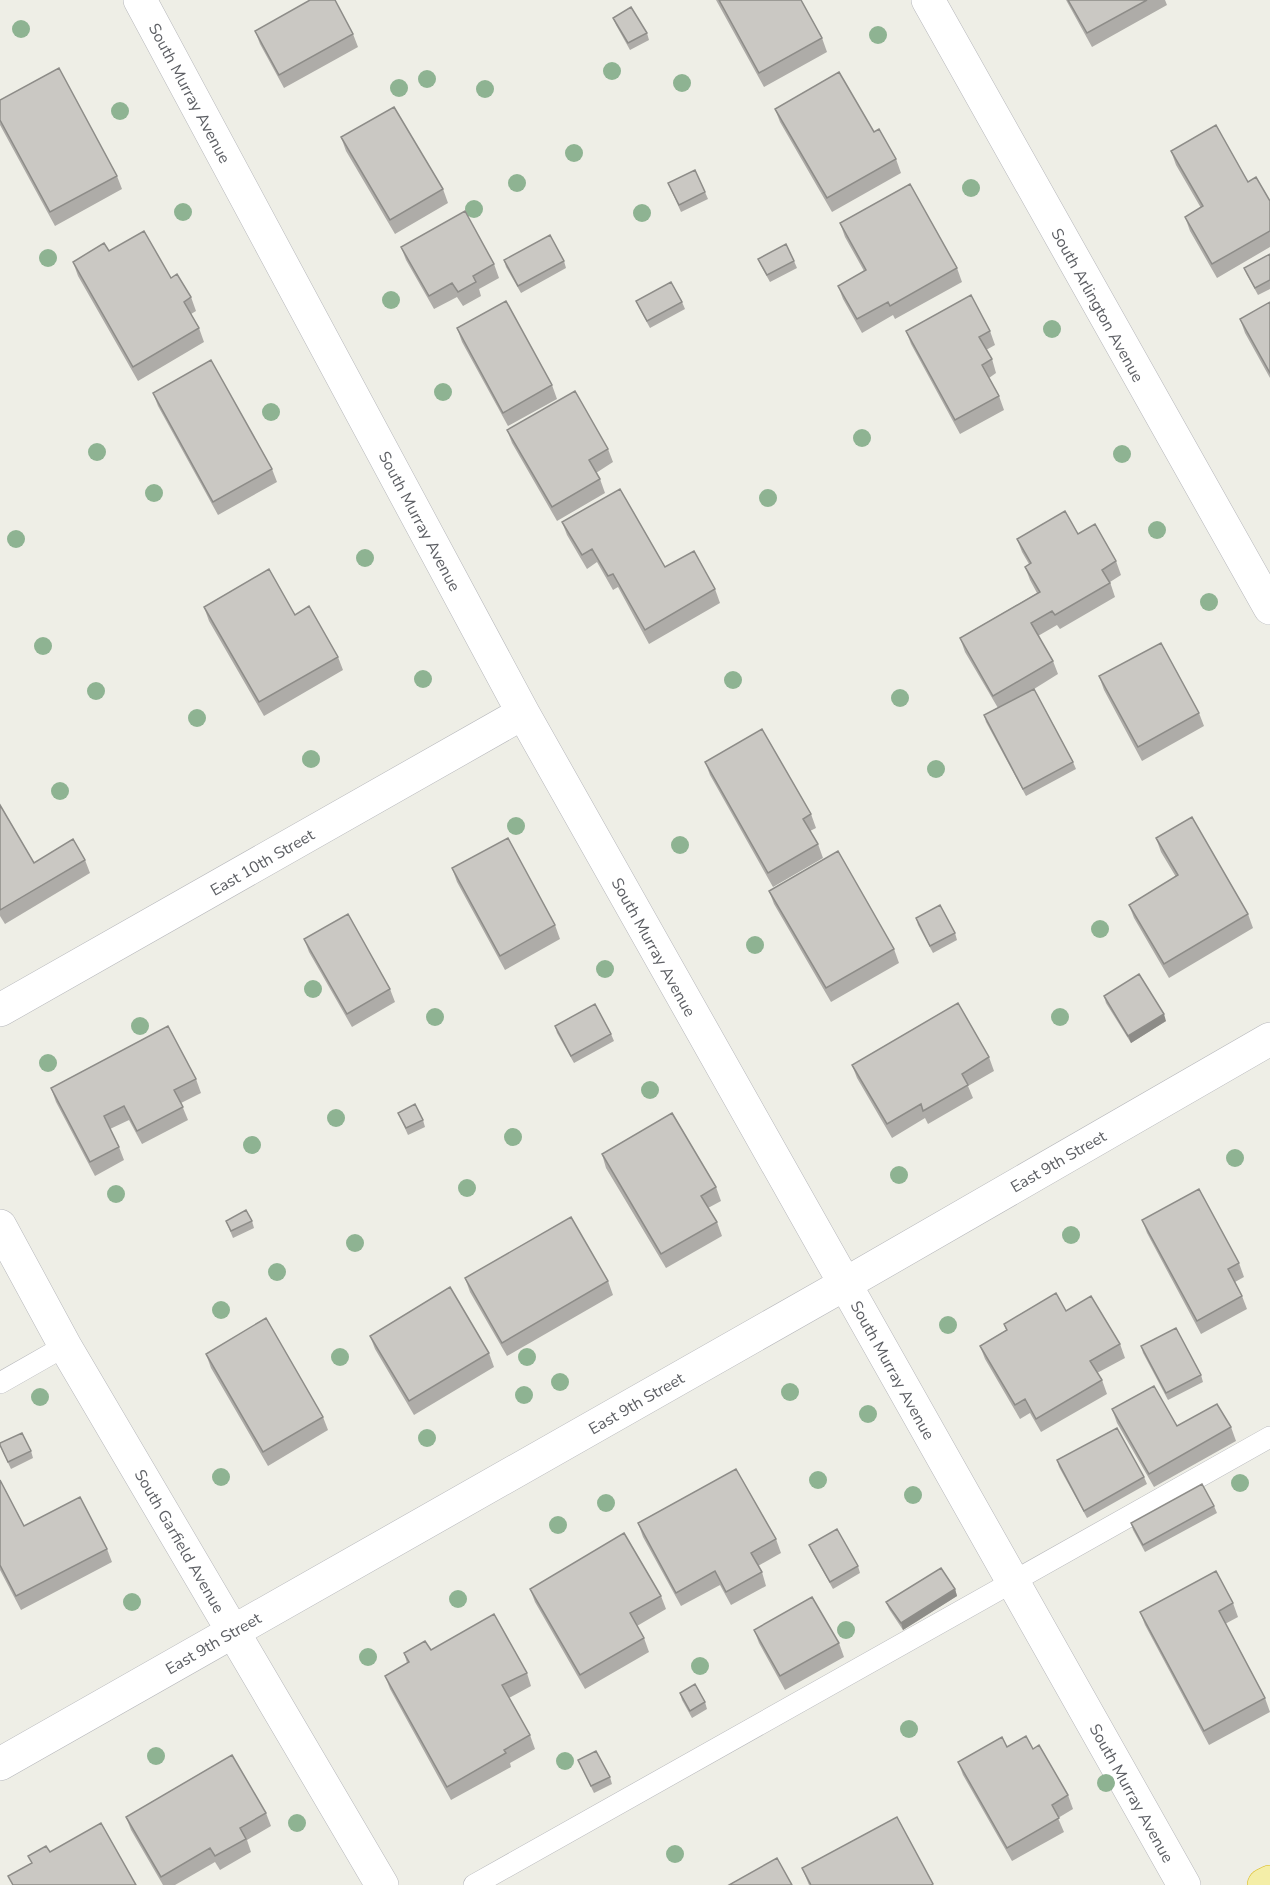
<svg xmlns="http://www.w3.org/2000/svg" width="1270" height="1885" viewBox="0 0 1270 1885" font-family="'Nunito Sans',sans-serif">
<style>
.lines{fill:none;stroke-linecap:round;stroke-linejoin:round}
.service-casing{stroke:#b6b7bb;stroke-width:22}
.minor-casing{stroke:#b6b7bb;stroke-width:34}
.trunk-casing{stroke:#dbba1a;stroke-width:34}
.service{stroke:#fff;stroke-width:21}
.minor{stroke:#fff;stroke-width:33}
.trunk{stroke:#f4eea8;stroke-width:33}
.tree{fill:#8eb392}
.wall{fill:#aeaca8}
.shaded-wall{fill:#8d8c88}
.building{fill:#cac8c3;stroke:#8d8c88;stroke-width:1.5}
.labels{text-anchor:middle;stroke-width:6;stroke-linejoin:round;paint-order:stroke}
.street-label{font-size:16px;fill:#5e6065;stroke:#fff}
</style>
<rect width="100%" height="100%" fill="#eeeee6"/>
<g class="lines">
<g class="service-casing">
<path id="service" d="M 0,1383 L 65,1346
M 474,1885 L 1270,1437"/>
</g>
<g class="minor-casing">
<path id="minor" d="M 140,0 L 523,713 L 1184,1885
M 928,0 L 1270,608
M 0,1010 L 523,713
M 0,1226 L 65,1346 L 382,1885
M 0,1764 L 845,1284 L 1270,1039"/>
</g>
<g class="trunk-casing">
<path id="trunk" d="M 1264,1885 L 1270,1882"/>
</g>
<use href="#service" class="service"/>
<use href="#minor" class="minor"/>
<use href="#trunk" class="trunk"/>
</g>
<g class="tree">
<circle cx="21" cy="29" r="9"/>
<circle cx="878" cy="35" r="9"/>
<circle cx="612" cy="71" r="9"/>
<circle cx="427" cy="79" r="9"/>
<circle cx="682" cy="83" r="9"/>
<circle cx="399" cy="88" r="9"/>
<circle cx="485" cy="89" r="9"/>
<circle cx="120" cy="111" r="9"/>
<circle cx="574" cy="153" r="9"/>
<circle cx="517" cy="183" r="9"/>
<circle cx="971" cy="188" r="9"/>
<circle cx="474" cy="209" r="9"/>
<circle cx="183" cy="212" r="9"/>
<circle cx="642" cy="213" r="9"/>
<circle cx="48" cy="258" r="9"/>
<circle cx="391" cy="300" r="9"/>
<circle cx="1052" cy="329" r="9"/>
<circle cx="443" cy="392" r="9"/>
<circle cx="271" cy="412" r="9"/>
<circle cx="862" cy="438" r="9"/>
<circle cx="97" cy="452" r="9"/>
<circle cx="1122" cy="454" r="9"/>
<circle cx="154" cy="493" r="9"/>
<circle cx="768" cy="498" r="9"/>
<circle cx="1157" cy="530" r="9"/>
<circle cx="16" cy="539" r="9"/>
<circle cx="365" cy="558" r="9"/>
<circle cx="1209" cy="602" r="9"/>
<circle cx="43" cy="646" r="9"/>
<circle cx="423" cy="679" r="9"/>
<circle cx="733" cy="680" r="9"/>
<circle cx="96" cy="691" r="9"/>
<circle cx="900" cy="698" r="9"/>
<circle cx="197" cy="718" r="9"/>
<circle cx="311" cy="759" r="9"/>
<circle cx="936" cy="769" r="9"/>
<circle cx="60" cy="791" r="9"/>
<circle cx="516" cy="826" r="9"/>
<circle cx="680" cy="845" r="9"/>
<circle cx="1100" cy="929" r="9"/>
<circle cx="755" cy="945" r="9"/>
<circle cx="605" cy="969" r="9"/>
<circle cx="313" cy="989" r="9"/>
<circle cx="435" cy="1017" r="9"/>
<circle cx="1060" cy="1017" r="9"/>
<circle cx="140" cy="1026" r="9"/>
<circle cx="48" cy="1063" r="9"/>
<circle cx="650" cy="1090" r="9"/>
<circle cx="336" cy="1118" r="9"/>
<circle cx="513" cy="1137" r="9"/>
<circle cx="252" cy="1145" r="9"/>
<circle cx="1235" cy="1158" r="9"/>
<circle cx="899" cy="1175" r="9"/>
<circle cx="467" cy="1188" r="9"/>
<circle cx="116" cy="1194" r="9"/>
<circle cx="1071" cy="1235" r="9"/>
<circle cx="355" cy="1243" r="9"/>
<circle cx="277" cy="1272" r="9"/>
<circle cx="221" cy="1310" r="9"/>
<circle cx="948" cy="1325" r="9"/>
<circle cx="340" cy="1357" r="9"/>
<circle cx="527" cy="1357" r="9"/>
<circle cx="560" cy="1382" r="9"/>
<circle cx="790" cy="1392" r="9"/>
<circle cx="524" cy="1395" r="9"/>
<circle cx="40" cy="1397" r="9"/>
<circle cx="868" cy="1414" r="9"/>
<circle cx="427" cy="1438" r="9"/>
<circle cx="221" cy="1477" r="9"/>
<circle cx="818" cy="1480" r="9"/>
<circle cx="1240" cy="1483" r="9"/>
<circle cx="913" cy="1495" r="9"/>
<circle cx="606" cy="1503" r="9"/>
<circle cx="558" cy="1525" r="9"/>
<circle cx="458" cy="1599" r="9"/>
<circle cx="132" cy="1602" r="9"/>
<circle cx="846" cy="1630" r="9"/>
<circle cx="368" cy="1657" r="9"/>
<circle cx="700" cy="1666" r="9"/>
<circle cx="909" cy="1729" r="9"/>
<circle cx="156" cy="1756" r="9"/>
<circle cx="565" cy="1761" r="9"/>
<circle cx="1106" cy="1783" r="9"/>
<circle cx="297" cy="1823" r="9"/>
<circle cx="675" cy="1854" r="9"/>
</g>
<path class="wall" d="M 716,0 L 801,0 L 822,38 L 827,52 L 764,87 Z
M 1066,0 L 1165,0 L 1167,5 L 1092,47 Z
M 613,18 L 647,33 L 649,40 L 630,50 L 616,25 Z
M 255,31 L 353,34 L 358,47 L 284,88 L 260,44 Z
M 0,100 L 117,176 L 122,189 L 55,226 L 0,125 Z
M 775,109 L 874,132 L 896,159 L 901,173 L 832,212 L 780,122 Z
M 341,137 L 443,189 L 448,203 L 395,234 L 346,151 Z
M 1171,151 L 1248,182 L 1270,201 L 1270,247 L 1217,278 L 1190,231 L 1185,217 L 1201,208 L 1176,165 Z
M 668,183 L 705,192 L 708,199 L 681,212 Z
M 840,223 L 957,268 L 962,282 L 895,319 L 893,315 L 862,333 L 843,299 L 838,286 L 864,271 L 845,237 Z
M 401,247 L 494,264 L 499,278 L 479,289 L 481,296 L 463,306 L 457,297 L 434,309 L 406,260 Z
M 109,251 L 171,278 L 191,297 L 196,311 L 191,314 L 199,328 L 204,342 L 138,381 L 78,276 L 73,262 Z
M 1270,254 L 1270,289 L 1258,295 L 1247,275 L 1244,268 Z
M 758,259 L 794,261 L 797,268 L 770,282 L 761,266 Z
M 504,260 L 564,261 L 566,268 L 521,293 L 506,267 Z
M 636,301 L 682,302 L 685,309 L 650,328 L 639,308 Z
M 1270,302 L 1270,378 L 1245,333 L 1240,319 Z
M 457,328 L 552,385 L 557,399 L 508,426 L 462,342 Z
M 906,331 L 990,331 L 995,345 L 986,350 L 992,359 L 996,373 L 989,378 L 999,396 L 1004,410 L 960,434 L 911,344 Z
M 153,393 L 272,469 L 277,482 L 218,515 L 158,406 Z
M 507,430 L 608,449 L 613,462 L 596,473 L 600,479 L 605,493 L 557,521 L 512,443 Z
M 562,522 L 715,589 L 720,603 L 649,644 L 618,587 L 613,590 L 597,562 L 587,569 L 567,535 Z
M 1078,534 L 1116,561 L 1121,575 L 1110,582 L 1115,597 L 1060,629 L 1057,625 L 1038,636 L 1053,661 L 1058,674 L 1034,689 L 1073,762 L 1076,769 L 1026,796 L 986,722 L 984,715 L 998,708 L 965,652 L 960,638 L 1037,593 L 1030,580 L 1025,567 L 1029,564 L 1022,552 L 1017,539 Z
M 204,607 L 295,615 L 338,657 L 343,670 L 264,716 L 209,621 Z
M 1099,676 L 1199,713 L 1204,726 L 1142,761 L 1104,690 Z
M 705,762 L 811,814 L 816,828 L 810,831 L 818,844 L 823,858 L 773,887 L 710,775 Z
M 0,805 L 34,863 L 85,860 L 90,873 L 5,924 L 0,916 Z
M 1156,838 L 1248,914 L 1253,928 L 1169,978 L 1134,918 L 1129,905 L 1176,877 L 1161,852 Z
M 452,868 L 555,925 L 560,939 L 505,970 L 457,882 Z
M 769,891 L 894,949 L 899,963 L 831,1002 L 774,904 Z
M 916,918 L 955,933 L 957,940 L 933,953 L 918,925 Z
M 304,939 L 390,989 L 395,1002 L 352,1027 L 309,952 Z
M 1104,996 L 1166,1021 L 1131,1043 L 1106,1003 Z
M 555,1026 L 611,1034 L 614,1041 L 574,1063 L 557,1033 Z
M 989,1057 L 994,1071 L 968,1086 L 973,1098 L 928,1124 L 925,1118 L 892,1138 L 857,1078 L 852,1065 Z
M 196,1079 L 201,1093 L 181,1103 L 188,1120 L 142,1144 L 129,1120 L 110,1129 L 119,1147 L 124,1160 L 95,1176 L 56,1102 L 51,1088 Z
M 398,1113 L 423,1120 L 425,1127 L 408,1135 Z
M 602,1154 L 716,1187 L 721,1201 L 708,1208 L 717,1222 L 722,1236 L 666,1268 L 606,1168 Z
M 1142,1220 L 1239,1263 L 1244,1277 L 1235,1282 L 1242,1296 L 1247,1309 L 1201,1334 L 1147,1233 Z
M 226,1221 L 252,1221 L 254,1228 L 233,1238 Z
M 465,1278 L 608,1281 L 613,1295 L 507,1356 L 470,1292 Z
M 1066,1311 L 1120,1344 L 1125,1358 L 1097,1373 L 1102,1380 L 1107,1394 L 1041,1432 L 1030,1413 L 1020,1419 L 985,1359 L 980,1346 L 1006,1330 L 1004,1324 Z
M 370,1336 L 489,1353 L 494,1367 L 414,1415 L 375,1349 Z
M 1141,1346 L 1201,1375 L 1203,1382 L 1168,1400 L 1143,1353 Z
M 206,1354 L 323,1417 L 328,1430 L 268,1466 L 211,1368 Z
M 1112,1409 L 1177,1426 L 1231,1427 L 1236,1441 L 1154,1487 L 1117,1423 Z
M 0,1446 L 31,1451 L 33,1458 L 11,1469 Z
M 1057,1460 L 1144,1477 L 1147,1484 L 1087,1518 L 1059,1467 Z
M 0,1480 L 24,1526 L 107,1549 L 112,1562 L 21,1610 L 0,1570 Z
M 1214,1506 L 1217,1513 L 1145,1552 L 1133,1530 L 1131,1523 Z
M 638,1523 L 776,1539 L 781,1553 L 758,1566 L 762,1572 L 766,1586 L 731,1605 L 720,1585 L 681,1606 L 643,1537 Z
M 809,1545 L 858,1566 L 860,1573 L 833,1589 L 812,1552 Z
M 530,1589 L 661,1596 L 666,1609 L 637,1626 L 644,1638 L 649,1652 L 585,1689 L 535,1602 Z
M 955,1589 L 957,1596 L 903,1630 L 889,1609 L 886,1602 Z
M 1233,1603 L 1238,1617 L 1225,1624 L 1265,1698 L 1270,1712 L 1209,1745 L 1145,1625 L 1140,1612 Z
M 754,1630 L 839,1643 L 844,1657 L 785,1690 L 759,1643 Z
M 431,1650 L 527,1673 L 531,1686 L 509,1698 L 530,1735 L 535,1749 L 510,1763 L 511,1767 L 451,1800 L 390,1689 L 385,1676 L 407,1663 L 404,1653 Z
M 680,1693 L 705,1702 L 707,1709 L 692,1718 L 682,1700 Z
M 1007,1747 L 1033,1749 L 1068,1795 L 1073,1809 L 1058,1818 L 1064,1832 L 1012,1861 L 963,1775 L 958,1762 Z
M 578,1760 L 610,1777 L 612,1784 L 594,1793 Z
M 266,1813 L 271,1826 L 247,1840 L 251,1852 L 220,1870 L 215,1862 L 175,1885 L 163,1885 L 131,1830 L 126,1817 Z
M 897,1817 L 933,1885 L 809,1885 L 802,1868 Z"/>
<path class="shaded-wall" d="M 1164,1014 L 1166,1021 L 1131,1043 L 1128,1036 Z
M 955,1589 L 957,1596 L 903,1630 L 901,1623 Z"/>
<path class="building" d="M 310,0 L 335,0 L 353,34 L 279,75 L 255,31 Z
M 719,0 L 801,0 L 822,38 L 759,73 Z
M 1068,0 L 1147,0 L 1087,33 Z
M 631,7 L 647,33 L 628,43 L 613,18 Z
M 59,68 L 117,176 L 50,212 L 0,120 L 0,100 Z
M 839,72 L 874,132 L 879,129 L 896,159 L 827,198 L 775,109 Z
M 394,107 L 443,189 L 390,220 L 341,137 Z
M 1216,125 L 1248,182 L 1256,177 L 1270,201 L 1270,231 L 1212,264 L 1185,217 L 1203,206 L 1171,151 Z
M 695,170 L 705,192 L 679,205 L 668,183 Z
M 910,184 L 957,268 L 890,306 L 888,302 L 857,319 L 838,286 L 866,270 L 840,223 Z
M 465,211 L 494,264 L 473,276 L 476,282 L 458,292 L 452,283 L 429,296 L 401,247 Z
M 144,231 L 171,278 L 177,274 L 191,297 L 184,302 L 199,328 L 133,367 L 73,262 L 104,243 L 109,251 Z
M 550,235 L 564,261 L 518,286 L 504,260 Z
M 786,244 L 794,261 L 767,275 L 758,259 Z
M 1270,254 L 1270,280 L 1255,288 L 1244,268 Z
M 671,282 L 682,302 L 647,321 L 636,301 Z
M 971,295 L 990,331 L 979,337 L 992,359 L 982,365 L 999,396 L 955,420 L 906,331 Z
M 506,301 L 552,385 L 503,413 L 457,328 Z
M 1270,302 L 1270,373 L 1240,319 Z
M 211,360 L 272,469 L 213,502 L 153,393 Z
M 575,391 L 608,449 L 589,460 L 600,479 L 552,507 L 507,430 Z
M 620,489 L 665,567 L 694,551 L 715,589 L 645,630 L 613,574 L 608,576 L 592,549 L 582,555 L 562,522 Z
M 1065,511 L 1078,534 L 1095,524 L 1116,561 L 1102,570 L 1110,583 L 1055,615 L 1052,611 L 1031,623 L 1053,661 L 993,696 L 960,638 L 1040,592 L 1025,567 L 1031,563 L 1017,539 Z
M 269,569 L 295,615 L 309,606 L 338,657 L 259,702 L 204,607 Z
M 1161,643 L 1199,713 L 1138,747 L 1099,676 Z
M 1034,689 L 1073,762 L 1023,789 L 984,715 Z
M 762,729 L 811,814 L 803,819 L 818,844 L 768,873 L 705,762 Z
M 0,805 L 34,863 L 73,839 L 85,860 L 0,910 Z
M 1192,817 L 1248,914 L 1164,964 L 1129,905 L 1178,875 L 1156,838 Z
M 508,838 L 555,925 L 500,956 L 452,868 Z
M 838,851 L 894,949 L 826,988 L 769,891 Z
M 940,905 L 955,933 L 930,946 L 916,918 Z
M 348,914 L 390,989 L 347,1014 L 304,939 Z
M 1139,974 L 1164,1014 L 1128,1036 L 1104,996 Z
M 958,1003 L 989,1057 L 962,1074 L 968,1085 L 923,1111 L 921,1104 L 887,1124 L 852,1065 Z
M 595,1004 L 611,1034 L 571,1056 L 555,1026 Z
M 168,1026 L 196,1079 L 174,1090 L 183,1107 L 137,1131 L 124,1106 L 104,1116 L 119,1147 L 90,1162 L 51,1088 Z
M 415,1104 L 423,1120 L 406,1128 L 398,1113 Z
M 672,1113 L 716,1187 L 701,1196 L 717,1222 L 661,1254 L 602,1154 Z
M 1199,1189 L 1239,1263 L 1228,1269 L 1242,1296 L 1197,1321 L 1142,1220 Z
M 246,1210 L 252,1221 L 231,1231 L 226,1221 Z
M 571,1217 L 608,1281 L 502,1343 L 465,1278 Z
M 450,1287 L 489,1353 L 409,1401 L 370,1336 Z
M 1056,1293 L 1066,1311 L 1091,1296 L 1120,1344 L 1090,1361 L 1102,1380 L 1036,1419 L 1025,1399 L 1015,1405 L 980,1346 L 1007,1330 L 1004,1324 Z
M 266,1318 L 323,1417 L 263,1452 L 206,1354 Z
M 1176,1328 L 1201,1375 L 1166,1393 L 1141,1346 Z
M 1154,1386 L 1177,1426 L 1217,1404 L 1231,1427 L 1149,1474 L 1112,1409 Z
M 1117,1428 L 1144,1477 L 1084,1511 L 1057,1460 Z
M 22,1433 L 31,1451 L 8,1462 L 0,1445 L 0,1443 Z
M 736,1469 L 776,1539 L 751,1553 L 762,1572 L 726,1592 L 715,1571 L 676,1593 L 638,1523 Z
M 0,1480 L 24,1526 L 80,1497 L 107,1549 L 16,1596 L 0,1565 Z
M 1202,1484 L 1214,1506 L 1143,1545 L 1131,1523 Z
M 837,1529 L 858,1566 L 830,1582 L 809,1545 Z
M 624,1533 L 661,1596 L 630,1613 L 644,1638 L 580,1675 L 530,1589 Z
M 941,1568 L 955,1589 L 901,1623 L 886,1602 Z
M 1216,1571 L 1233,1603 L 1219,1611 L 1265,1698 L 1204,1731 L 1140,1612 Z
M 812,1597 L 839,1643 L 780,1676 L 754,1630 Z
M 494,1614 L 527,1673 L 502,1685 L 530,1735 L 504,1750 L 506,1753 L 447,1787 L 385,1676 L 409,1662 L 404,1653 L 425,1641 L 431,1650 Z
M 695,1684 L 705,1702 L 690,1711 L 680,1693 Z
M 1026,1736 L 1033,1749 L 1039,1745 L 1068,1795 L 1052,1805 L 1059,1818 L 1007,1848 L 958,1762 L 1002,1737 L 1007,1747 Z
M 596,1751 L 610,1777 L 591,1786 L 578,1760 Z
M 232,1755 L 266,1813 L 240,1828 L 246,1839 L 215,1856 L 210,1848 L 161,1877 L 126,1817 Z
M 897,1817 L 933,1884 L 931,1885 L 811,1885 L 802,1868 Z
M 101,1823 L 136,1885 L 13,1885 L 8,1876 L 32,1863 L 28,1856 L 46,1846 L 50,1852 Z
M 777,1858 L 792,1885 L 729,1885 Z"/>
<g class="labels">
<g class="street-label">
<text transform="translate(190 93) rotate(62)" y="6">South Murray Avenue</text>
<text transform="translate(1098 305) rotate(61)" y="6">South Arlington Avenue</text>
<text transform="translate(420 521) rotate(62)" y="6">South Murray Avenue</text>
<text transform="translate(262 862) rotate(-30)" y="6">East 10th Street</text>
<text transform="translate(654 947) rotate(61)" y="6">South Murray Avenue</text>
<text transform="translate(1058 1161) rotate(-30)" y="6">East 9th Street</text>
<text transform="translate(893 1370) rotate(61)" y="6">South Murray Avenue</text>
<text transform="translate(636 1403) rotate(-30)" y="6">East 9th Street</text>
<text transform="translate(180 1541) rotate(60)" y="6">South Garfield Avenue</text>
<text transform="translate(213 1643) rotate(-30)" y="6">East 9th Street</text>
<text transform="translate(1132 1793) rotate(61)" y="6">South Murray Avenue</text>
</g>
</g>
</svg>
